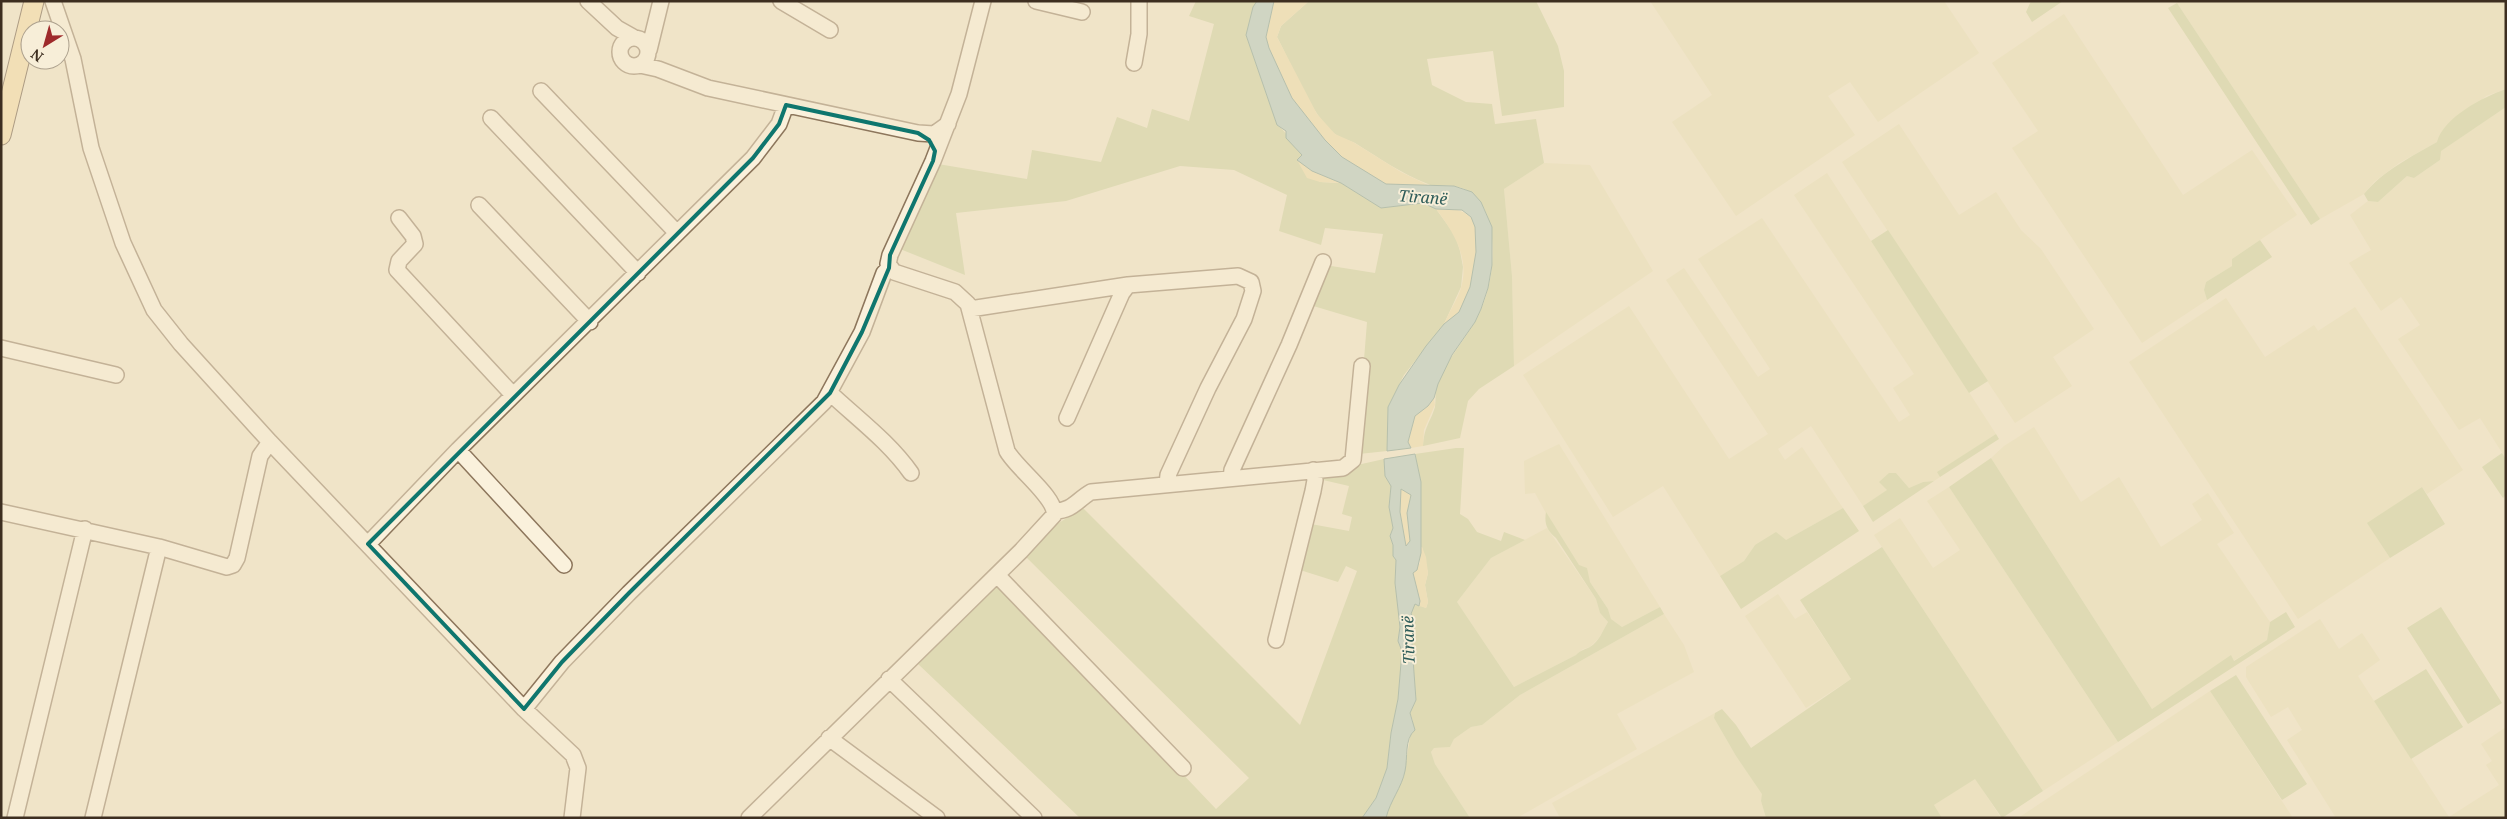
<svg xmlns="http://www.w3.org/2000/svg" width="2507" height="819" viewBox="0 0 2507 819" font-family="'Noto Serif',serif">
<style>
.farmland{fill:#e6deb5}
.green{fill:#c9cf9b}
.sand{fill:#ecd9a5}
.water{fill:#a9c4bc;stroke:#6f938a;fill-rule:evenodd}
.lines{fill:none;stroke-linecap:round;stroke-linejoin:round}
.minor-casing{stroke:#8d765c;stroke-width:18}
.major-casing{stroke:#5b4430;stroke-width:21}
.minor{stroke:#faf1dc;stroke-width:15}
.major{stroke:#f3d9a0;stroke-width:19}
.marked{fill:none;stroke:#0f766e;stroke-width:4;stroke-linejoin:round}
.labels{text-anchor:middle;stroke-width:4;stroke-linejoin:round;paint-order:stroke}
.water-label{font-size:16px;font-style:italic;fill:#2f5d5a;stroke:#f7eed8}
</style>
<rect width="100%" height="100%" fill="#f0e4c8"/>
<path class="farmland" d="M 1650,1 L 1944,1 L 1979,53 L 1878,122 L 1850,82 L 1828,96 L 1855,135 L 1736,216 L 1672,122 L 1712,95 Z
M 2179,1 L 2506,1 L 2506,89 L 2486,96 L 2437,142 L 2399,163 L 2374,182 L 2364,194 L 2320,219 L 2177,3 Z
M 2064,14 L 2183,195 L 2252,150 L 2297,215 L 2232,259 L 2232,266 L 2206,282 L 2204,290 L 2207,300 L 2142,343 L 2012,148 L 2038,131 L 1992,63 Z
M 2506,107 L 2506,459 L 2480,418 L 2459,430 L 2398,339 L 2420,325 L 2401,297 L 2381,311 L 2349,263 L 2371,250 L 2350,215 L 2368,201 L 2378,202 L 2407,176 L 2414,178 L 2440,160 L 2440,151 Z
M 1899,124 L 1959,215 L 1996,192 L 2021,230 L 2041,249 L 2094,329 L 2053,357 L 2072,386 L 2015,423 L 1842,162 Z
M 1544,163 L 1590,165 L 1653,271 L 1514,366 L 1512,276 L 1504,189 Z
M 1827,173 L 1996,434 L 1938,472 L 1940,477 L 1934,481 L 1923,482 L 1909,488 L 1896,473 L 1888,490 L 1863,506 L 1811,426 L 1778,449 L 1785,460 L 1802,447 L 1843,508 L 1786,540 L 1755,545 L 1744,561 L 1720,576 L 1663,486 L 1613,517 L 1523,375 L 1629,306 L 1729,459 L 1768,434 L 1666,280 L 1684,268 L 1758,377 L 1770,369 L 1698,259 L 1762,218 L 1899,422 L 1910,415 L 1893,388 L 1914,374 L 1794,195 Z
M 2226,298 L 2265,357 L 2314,325 L 2318,331 L 2355,307 L 2463,470 L 2427,494 L 2422,487 L 2368,524 L 2390,558 L 2298,619 L 2129,362 Z
M 2034,427 L 2081,502 L 2119,477 L 2161,547 L 2202,520 L 2192,504 L 2208,493 L 2234,533 L 2217,544 L 2270,622 L 2267,640 L 2233,661 L 2231,656 L 2152,709 L 1991,458 L 2004,446 Z
M 1559,444 L 1660,607 L 1622,627 L 1611,619 L 1608,609 L 1554,528 L 1535,493 L 1525,494 L 1524,461 Z
M 1949,487 L 2118,742 L 2043,791 L 1874,535 L 1900,518 L 1933,568 L 1960,550 L 1927,501 Z
M 1547,528 L 1596,599 L 1600,613 L 1608,622 L 1599,638 L 1590,647 L 1583,649 L 1576,655 L 1514,687 L 1457,602 L 1491,558 Z
M 1778,594 L 1795,619 L 1807,612 L 1851,679 L 1806,708 L 1745,616 Z
M 1664,614 L 1684,645 L 1694,672 L 1617,714 L 1637,749 L 1517,818 L 1470,818 L 1435,764 L 1431,752 L 1434,748 L 1450,747 L 1454,739 L 1471,727 L 1482,725 L 1520,695 Z
M 2320,619 L 2339,649 L 2362,633 L 2380,660 L 2358,676 L 2449,817 L 2499,785 L 2486,765 L 2492,761 L 2481,744 L 2506,727 L 2506,818 L 2336,818 L 2287,740 L 2302,730 L 2288,707 L 2271,717 L 2246,677 L 2246,667 Z
M 2210,691 L 2293,818 L 2018,818 Z
M 1715,713 L 1714,718 L 1736,756 L 1763,794 L 1761,801 L 1766,818 L 1560,818 L 1552,803 Z
M 1975,778 L 2001,818 L 1942,818 L 1934,805 Z"/>
<path class="green" d="M 1196,1 L 1257,1 L 1253,7 L 1246,35 L 1277,125 C 1289,133 1291,146 1302,155 L 1298,160 L 1320,182 L 1341,183 L 1381,208 L 1423,203 L 1436,209 L 1455,235 L 1460,251 L 1463,267 L 1461,287 L 1444,324 L 1404,375 L 1388,407 L 1387,451 L 1359,454 L 1359,422 L 1367,322 L 1310,305 L 1325,265 L 1375,273 L 1383,234 L 1325,228 L 1321,245 L 1279,231 L 1287,195 L 1234,170 L 1180,166 L 1066,201 L 956,213 L 965,275 L 900,249 L 938,164 L 1027,179 L 1032,150 L 1101,162 L 1117,117 L 1147,128 L 1152,109 L 1189,121 L 1214,24 L 1189,16 Z
M 1309,1 L 1536,1 L 1558,46 L 1564,71 L 1564,107 L 1502,116 L 1493,51 L 1427,59 L 1432,85 L 1466,102 L 1492,104 L 1495,124 L 1536,119 L 1544,163 L 1504,189 L 1512,276 L 1514,366 L 1479,389 L 1468,401 L 1460,438 L 1423,446 C 1424,427 1430,423 1435,407 C 1436,400 1435,392 1437,385 C 1445,362 1462,344 1474,323 C 1484,307 1490,285 1492,266 C 1495,235 1490,192 1454,186 C 1445,184 1436,188 1428,184 C 1402,174 1379,158 1355,143 C 1349,140 1340,138 1335,134 C 1312,117 1291,63 1277,37 L 1281,26 Z
M 2031,1 L 2063,1 L 2032,22 L 2026,12 Z
M 2177,3 L 2320,219 L 2311,225 L 2168,8 Z
M 2506,89 L 2506,107 L 2441,151 L 2440,160 L 2414,178 L 2407,176 L 2378,202 L 2368,201 L 2364,194 C 2384,170 2411,157 2437,142 C 2444,117 2483,97 2506,89 Z
M 1888,230 L 1988,381 L 1969,393 L 1871,241 Z
M 2260,240 L 2272,257 L 2207,300 L 2204,290 L 2206,282 L 2232,266 L 2232,259 Z
M 1996,434 L 1999,439 L 1940,477 L 1937,472 Z
M 1456,448 L 1464,448 L 1460,514 L 1468,519 L 1477,532 L 1501,541 L 1504,532 L 1525,540 L 1491,558 L 1457,602 L 1514,687 L 1576,655 C 1581,650 1584,650 1590,647 C 1599,642 1603,630 1608,622 L 1600,613 L 1596,599 L 1556,538 C 1547,530 1544,524 1546,512 L 1579,565 L 1587,568 L 1590,582 L 1608,609 L 1611,619 L 1622,627 L 1660,607 L 1664,614 L 1520,695 L 1482,725 L 1471,727 L 1454,739 L 1450,747 L 1434,748 L 1431,752 L 1435,764 L 1470,818 L 1386,818 L 1390,802 L 1403,778 L 1413,721 L 1410,713 L 1416,700 L 1412,645 L 1415,630 L 1410,614 L 1415,603 L 1426,608 L 1428,602 L 1425,585 L 1428,573 L 1422,547 L 1420,548 L 1421,482 L 1415,454 Z
M 2502,453 L 2506,459 L 2506,495 L 2503,498 L 2482,467 Z
M 1991,458 L 2152,709 L 2231,655 L 2234,661 L 2267,640 L 2270,622 L 2286,612 L 2295,627 L 2118,742 L 1949,487 Z
M 1384,459 L 1385,476 L 1391,486 L 1389,507 L 1393,528 L 1390,536 L 1393,545 L 1393,556 L 1396,560 L 1395,583 L 1400,627 L 1398,641 L 1402,651 L 1398,699 L 1391,733 L 1387,768 L 1376,798 L 1362,818 L 1080,818 L 917,663 L 999,581 L 1216,809 L 1249,778 L 1025,556 L 1057,524 L 1083,508 L 1300,725 L 1357,571 L 1346,566 L 1338,582 L 1300,570 L 1311,524 L 1349,531 L 1352,517 L 1342,514 L 1349,486 L 1323,480 L 1326,472 Z
M 1889,473 L 1896,473 L 1909,488 L 1923,482 L 1934,481 L 1873,522 L 1863,506 L 1887,490 L 1879,482 Z
M 2422,487 L 2445,524 L 2390,558 L 2367,523 Z
M 1843,508 L 1859,531 L 1741,609 L 1720,576 L 1744,561 L 1755,545 L 1776,532 L 1786,540 Z
M 1882,547 L 2043,791 L 2002,818 L 1975,779 L 1934,805 L 1942,818 L 1766,818 L 1761,801 L 1762,794 L 1736,756 L 1714,718 L 1715,713 L 1722,709 L 1736,725 L 1751,748 L 1851,679 L 1800,600 Z
M 2441,607 L 2502,703 L 2468,724 L 2407,628 Z
M 2426,669 L 2463,727 L 2411,759 L 2374,701 Z
M 2236,675 L 2307,784 L 2282,800 L 2210,691 Z"/>
<path class="sand" d="M 1274,1 L 1309,1 L 1281,26 L 1277,37 L 1317,114 L 1335,134 L 1353,142 L 1401,172 L 1430,186 L 1386,184 L 1342,157 L 1325,140 L 1292,98 L 1269,48 L 1266,37 Z
M 1297,160 L 1312,171 L 1341,183 L 1320,182 L 1307,178 Z
M 1436,209 C 1447,209 1461,208 1469,216 C 1487,233 1471,294 1459,312 C 1455,317 1449,321 1444,324 C 1449,312 1457,300 1461,288 C 1470,258 1453,231 1436,209 Z
M 1434,398 L 1435,405 L 1424,430 L 1423,446 L 1411,448 L 1408,442 L 1415,416 L 1428,406 Z
M 1401,489 L 1411,495 L 1407,513 L 1410,541 L 1406,546 L 1400,512 Z
M 1422,547 L 1426,557 L 1428,573 L 1425,585 L 1428,602 L 1426,608 L 1419,606 L 1420,601 L 1413,573 L 1420,563 L 1420,548 Z"/>
<path class="water" d="M 1257,1 L 1274,1 L 1266,37 L 1269,48 L 1292,98 L 1325,140 L 1342,157 L 1386,184 L 1454,186 L 1472,192 L 1481,202 L 1492,227 L 1492,265 L 1488,288 L 1481,309 L 1475,322 L 1452,355 L 1438,384 L 1434,398 L 1428,406 L 1415,416 L 1408,442 L 1411,448 L 1387,451 L 1388,407 L 1399,385 L 1426,346 L 1444,324 L 1459,312 L 1470,287 L 1476,252 L 1475,227 L 1471,217 L 1462,210 L 1436,209 L 1423,203 L 1381,208 L 1341,183 L 1312,171 L 1297,160 L 1302,155 L 1286,138 L 1286,131 L 1277,125 L 1246,35 L 1253,7 Z
M 1415,454 L 1421,482 L 1421,553 L 1417,570 L 1413,573 L 1420,601 L 1419,606 L 1415,604 L 1411,614 L 1415,620 L 1412,645 L 1416,700 L 1410,713 L 1415,730 C 1404,739 1408,758 1405,771 C 1402,787 1390,801 1386,818 L 1362,818 L 1376,798 L 1387,768 L 1391,733 L 1398,699 L 1402,651 L 1398,641 L 1400,627 L 1395,583 L 1396,560 L 1393,556 L 1393,545 L 1390,536 L 1393,528 L 1389,507 L 1391,486 L 1385,476 L 1384,459 ZM 1401,489 L 1411,495 L 1407,513 L 1410,541 L 1406,546 L 1400,512 Z"/>
<g class="lines">
<g class="minor-casing">
<path id="minor" d="M 53,1 L 73,59 L 91,148 L 123,243 L 154,310 L 181,344 L 270,442 L 524,709 L 573,755 L 578,768 L 572,818
M 588,1 L 617,28 L 633,37
M 781,1 L 830,30
M 1036,1 L 1082,12
M620 52a14 14 0 1 1 28 0a14 14 0 1 1-28 0Z
M 649,50 L 661,1
M 1134,63 L 1139,34 L 1139,1
M 640,65 L 658,69 L 708,88 L 918,133 L 934,134 L 948,124
M 541,91 L 677,233
M 491,118 L 638,273
M 479,205 L 590,322
M 399,218 L 413,236 L 415,244 L 399,261 L 397,270 L 513,395
M 970,309 L 1128,285 L 1238,276 L 1251,282 L 1253,291 L 1244,319 L 1208,388 L 1168,475 L 1167,484
M 1,348 L 116,375
M 830,393 C 859,420 889,442 911,473
M 1067,418 L 1122,293 L 1128,285
M 458,450 L 564,565
M 1231,478 L 1232,470 L 1289,345 L 1323,262
M 1055,511 C 1072,511 1077,500 1091,492 L 1343,468 L 1353,460 L 1362,366
M 1,512 L 159,547 L 227,567 L 233,565 L 237,558 L 260,456 L 270,442
M 368,544 L 458,450 L 753,158 L 779,124 L 786,105
M 997,575 L 1183,768
M 1276,640 L 1313,491 L 1315,480 L 1313,470
M 889,679 L 1034,818
M 524,709 L 562,662 L 629,593 L 824,402 L 862,332 L 884,273 L 889,268
M 829,738 L 937,818
M 15,818 L 85,529
M 93,818 L 159,547
M 749,818 L 1021,551 L 1054,515 C 1057,498 1016,468 1007,451 L 968,304 L 955,292 L 894,272 L 888,264 L 890,255 L 933,161 L 959,94 L 983,1"/>
</g>
<g class="major-casing">
<path id="major" d="M 1,135 L 34,1"/>
</g>
<use href="#minor" class="minor"/>
<use href="#major" class="major"/>
</g>
<path d="M0 0H2507V819H0ZM 786,105 L 918,133 L 929,140 L 935,151 L 933,161 L 890,255 L 889,268 L 862,332 L 830,393 L 629,593 L 562,662 L 524,709 L 368,544 L 753,158 L 779,124 Z" fill="#f0e4c8" fill-opacity=".55" fill-rule="evenodd"/>
<path class="marked" d="M 786,105 L 918,133 L 929,140 L 935,151 L 933,161 L 890,255 L 889,268 L 862,332 L 830,393 L 629,593 L 562,662 L 524,709 L 368,544 L 753,158 L 779,124 Z"/>
<g class="labels">
<g class="water-label">
<text transform="translate(1423 197) rotate(4)" y="6">Tiranë</text>
<text transform="translate(1408 640) rotate(-92)" y="6">Tiranë</text>
</g>
</g>
<rect width="2507" height="819" fill="none" stroke="#3d2e20" stroke-width="5"/>
<g transform="translate(45 45) rotate(217)"><circle r="24" fill="#f7eed8" stroke="#ada18e"/>
<path d="M0-4L9 19L0 12L-9 19Z" fill="#9e2a2b"/>
<text y="-8" font-size="14" font-weight="bold" text-anchor="middle" fill="#3d2e20">N</text>
</g>
</svg>
